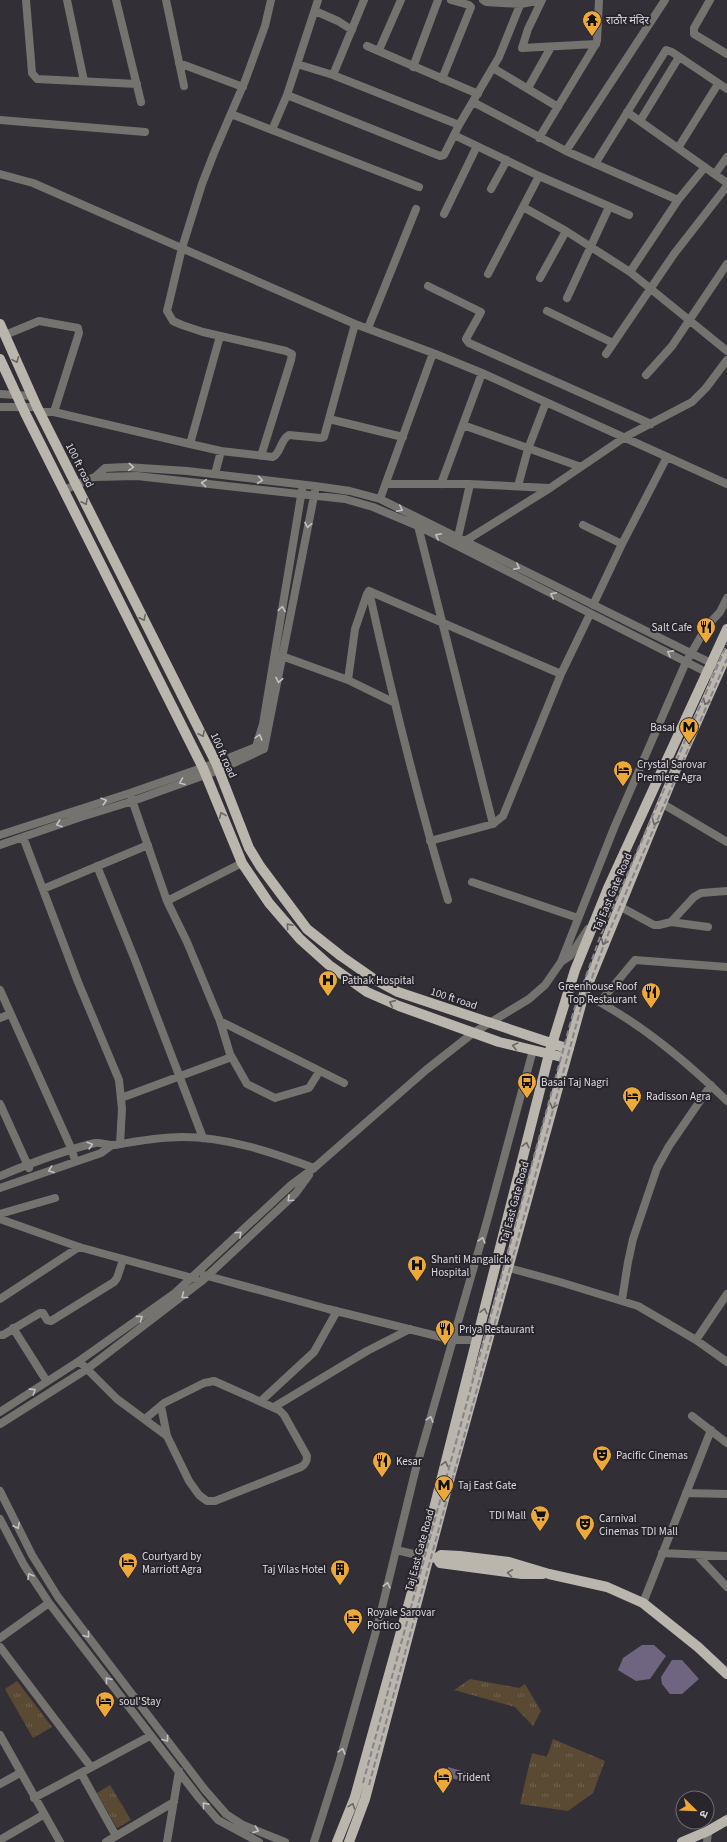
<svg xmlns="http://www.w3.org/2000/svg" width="727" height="1842" viewBox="0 0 727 1842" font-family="'Source Sans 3','Noto Sans Devanagari',sans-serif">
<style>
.grass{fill:url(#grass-tufts)}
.water{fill:#6f6580}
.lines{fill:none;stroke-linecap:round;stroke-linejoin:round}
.minor{stroke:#75736f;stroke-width:8}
.major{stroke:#bab5ad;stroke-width:10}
.rail{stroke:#86848a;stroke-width:2;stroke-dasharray:6 3;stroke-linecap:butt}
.oneway{stroke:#6a6666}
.oneway2{stroke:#c2c0c3}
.labels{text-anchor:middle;stroke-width:4;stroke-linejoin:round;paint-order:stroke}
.poi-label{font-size:11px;fill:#dcdadf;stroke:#28252c;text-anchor:start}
.street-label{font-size:11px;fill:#dcdadf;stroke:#28252c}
</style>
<defs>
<pattern id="grass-tufts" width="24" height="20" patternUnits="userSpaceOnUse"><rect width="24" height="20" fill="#5a4a34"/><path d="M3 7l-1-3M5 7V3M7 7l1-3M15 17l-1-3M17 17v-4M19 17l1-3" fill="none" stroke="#716451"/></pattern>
</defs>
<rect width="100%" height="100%" fill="#322f37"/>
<path class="grass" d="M 470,1679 L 519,1688 L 525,1684 L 541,1711 L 533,1726 L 515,1707 L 454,1690 Z
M 17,1681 L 52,1727 L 33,1738 L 5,1689 Z
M 553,1739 L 605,1761 L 593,1793 L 568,1811 L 520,1804 L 532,1753 L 547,1757 Z
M 110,1785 L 131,1820 L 117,1828 L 97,1793 Z"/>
<path class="water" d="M 642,1645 L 654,1645 L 666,1656 L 650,1679 L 636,1681 L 618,1670 L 623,1658 Z
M 672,1660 L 682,1660 L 699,1679 L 682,1694 L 670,1694 L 662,1684 L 661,1677 Z
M 448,1767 L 469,1773 L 467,1782 L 446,1777 Z"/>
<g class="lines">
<path class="minor" d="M 26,0 L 32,73 L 37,79 L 137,84
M 67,0 L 84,81
M 116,0 L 141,102
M 166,0 L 184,86
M 483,0 L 486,2 L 521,4 L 541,0
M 542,0 L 528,29 L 522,48 L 596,44
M 710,0 L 694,28 L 694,34 L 727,54
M 315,11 L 338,21 L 352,30
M 367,46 L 478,94
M 379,50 L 401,0
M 179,63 L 243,87
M 297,64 L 333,75 L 459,125
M 413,67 L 438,0
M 493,68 L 558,107
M 333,75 L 364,0
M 442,79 L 471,7 L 469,5 L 451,0
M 528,88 L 551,47
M 287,95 L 440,156 L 444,155 L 459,125 L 499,57 L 522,0
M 473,102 L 566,151 L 678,200
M 627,112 L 727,183
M 231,114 L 419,187
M 0,120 L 145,132
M 640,121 L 679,57
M 272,130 L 287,95 L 318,0
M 454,135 L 539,176 L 629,215
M 539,138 L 594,47 L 597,41 L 599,0
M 678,148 L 718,84
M 566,151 L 665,0
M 595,164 L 666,50 L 672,52 L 727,89
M 0,174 L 33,183 L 355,324 L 433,353 L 482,373 L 727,484
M 715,174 L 727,157
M 491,189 L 507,160
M 523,207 L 566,231 L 630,272 L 727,351
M 444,214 L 477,146
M 630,272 L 678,200 L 705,167
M 488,274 L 539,176
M 540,278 L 566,231
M 428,286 L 481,312 L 466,339 L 469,343 L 651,424
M 567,298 L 609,207
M 547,311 L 613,343
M 368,328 L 416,209
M 5,335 L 39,321 L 78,328 L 79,333 L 54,412
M 220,336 L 190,444 L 221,451 L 273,457 C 281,453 280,440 289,435 L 320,438 L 324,437 L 355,324
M 606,354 L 674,254 L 727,186
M 646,375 L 672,346 L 727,264
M 0,394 L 32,396
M 0,407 L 37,407
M 39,412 L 54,412 L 190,444
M 329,419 L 403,437
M 463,425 L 581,467
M 261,456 L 291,360 L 292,354 L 286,351 L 203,332 L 182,325 L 173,321 L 167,311 L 182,248 L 202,184 L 214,153 L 245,81 L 265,26 L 271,0
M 215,474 L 221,451
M 95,477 L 137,476 L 345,499 L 373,507 L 418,526 L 712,675
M 386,484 L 470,484 L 550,488
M 441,484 L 482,373
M 518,486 L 528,449 L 546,402
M 64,490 L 95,477 L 105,468 L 126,467 L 187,471 L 315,486 L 350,491 L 380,499 L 717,666
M 380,499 L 433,353
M 583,525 L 622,544
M 418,526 L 493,824
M 458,537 L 470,484
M 465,541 L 550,488 L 625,437 L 692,402 L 706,388 L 727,360
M 369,591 C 392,695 417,798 448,900
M 369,591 L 561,674
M 593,605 L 622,544 L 667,457
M 279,655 L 348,680 L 393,702
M 348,680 L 355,629 L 367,594 L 369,591
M 663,804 L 727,842
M 0,835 L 130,793 L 216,763 L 256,747 L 263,724 L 302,490
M 23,837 L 78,982 L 119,1080 L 122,1109 L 120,1144
M 430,841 L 493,824 L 503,816 L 561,674 L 590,614
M 0,845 L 81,817 L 133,801 L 219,770 L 264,749 L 315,491
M 97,866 L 135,960 L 203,1138
M 472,882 L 578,918
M 43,889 L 148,845
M 167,901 L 242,863
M 619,906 L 654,925 L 659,925 L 671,922 L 708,927
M 671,922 L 694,897 L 701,893 L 727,891
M 561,962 L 570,956 L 588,929
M 0,990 L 72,1150 L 75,1161
M 584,994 C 637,1020 685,1060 727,1101
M 600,1002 L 635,960 L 727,967
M 0,1018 L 10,1014
M 220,1021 L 344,1083
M 230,1054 L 247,1084 L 275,1098 L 309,1088 L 319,1072
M 121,1098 L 229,1058 L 230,1054 L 220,1021 L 187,942 L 167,901 L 131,797
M 0,1104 L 29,1168
M 0,1176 C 31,1163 62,1151 95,1143 C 101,1142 108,1146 115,1145 C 137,1141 160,1137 182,1137 C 227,1137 272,1152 314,1168
M 0,1188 L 101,1153 L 112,1145
M 0,1214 L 55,1198
M 0,1219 L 79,1247 L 196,1279
M 509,1268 L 560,1282 L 638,1306 L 696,1340 L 727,1362
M 204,1275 L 328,1309 L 453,1340 L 477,1340
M 0,1299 L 79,1247
M 622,1300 L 628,1262 L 633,1239 L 657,1168 L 669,1146 L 711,1085
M 13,1328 L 44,1377
M 0,1335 L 3,1335 L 40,1313 L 43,1313 L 47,1320 L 51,1321 L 114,1282 L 117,1278 L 123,1260
M 696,1340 L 727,1294
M 79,1361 L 117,1399 L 167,1436 L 189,1481 L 199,1495 L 207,1501 L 215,1501 L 301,1467 C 306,1464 307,1461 307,1456 L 284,1415 L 279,1410 L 214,1381 L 204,1383 L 164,1403 L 145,1419
M 261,1401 L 314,1352 L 337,1311
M 161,1406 L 167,1436
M 274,1407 L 367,1351 L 410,1329
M 0,1412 L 79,1361 L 175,1293 L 291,1185 L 314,1168 L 426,1070 L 473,1033 L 529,999 L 545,985 L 561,962 L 614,828 L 686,662 L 707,626 L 720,612 L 727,598
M 692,1416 L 727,1443
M 0,1424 L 87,1369 L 203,1280 L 296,1193 L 309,1175
M 0,1491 L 32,1555 L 58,1597 L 205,1790 L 226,1814 L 243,1825 L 285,1842
M 686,1493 L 727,1494
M 0,1519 L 24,1565 L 49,1603 L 199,1798 L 218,1820 L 259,1842
M 396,1550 L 422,1556
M 662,1553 L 727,1556
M 697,1555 L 727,1587
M 643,1603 L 711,1430
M 0,1638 L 49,1603
M 0,1647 L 91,1767
M 0,1735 L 60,1842
M 81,1773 L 116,1836
M 0,1784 L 20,1773
M 34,1798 L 150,1736
M 0,1840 L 43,1815
M 106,1842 L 174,1802
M 167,1842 L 179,1771
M 314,1842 L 339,1763 L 378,1624 L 415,1472 L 487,1221 L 533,1050
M 707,1842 L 708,1831"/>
<path class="major" d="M 0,324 L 37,407 L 216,763 L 249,848 L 260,866 L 307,929 L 341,956 L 374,979 L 398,992 L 569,1049
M 0,359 L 25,413 L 203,768 L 242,863 L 269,903 L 300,939 L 329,965 L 367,992 L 399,1006 L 499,1042 L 566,1058
M 423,1556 L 437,1558 L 441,1555 L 460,1556 L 509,1562 L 549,1574 L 607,1587 L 643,1603 L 698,1647 L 727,1674
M 437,1558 L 440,1563 L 522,1574 L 543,1574
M 337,1842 L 355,1797 L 422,1556 L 549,1054 L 575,970 L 608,888 L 727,629
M 349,1842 L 365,1799 L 447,1488 L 584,994 L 678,764 L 727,654
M 682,1842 L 708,1831 L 727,1820"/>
<path class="rail" d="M 363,1783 L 574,1010 L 600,937 L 727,644
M 369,1785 L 580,1011 L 606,939 L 727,659"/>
</g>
<defs><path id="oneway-chevron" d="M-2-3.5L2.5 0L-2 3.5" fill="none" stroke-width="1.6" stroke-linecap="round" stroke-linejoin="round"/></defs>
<g class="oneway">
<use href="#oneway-chevron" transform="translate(16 360) rotate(66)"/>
<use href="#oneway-chevron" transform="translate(85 502) rotate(63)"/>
<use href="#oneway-chevron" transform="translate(143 618) rotate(63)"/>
<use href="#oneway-chevron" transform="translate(706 702) rotate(114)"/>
<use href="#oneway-chevron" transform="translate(202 734) rotate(63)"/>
<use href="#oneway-chevron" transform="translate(222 815) rotate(-112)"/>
<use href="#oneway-chevron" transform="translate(655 822) rotate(113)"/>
<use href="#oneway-chevron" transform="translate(289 926) rotate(-131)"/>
<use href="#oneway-chevron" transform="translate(604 942) rotate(113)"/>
<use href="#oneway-chevron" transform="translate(392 1003) rotate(-156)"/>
<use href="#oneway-chevron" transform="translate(515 1046) rotate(-167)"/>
<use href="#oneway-chevron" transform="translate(553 1106) rotate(106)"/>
<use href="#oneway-chevron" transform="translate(526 1145) rotate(-76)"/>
<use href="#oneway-chevron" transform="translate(484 1311) rotate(-76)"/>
<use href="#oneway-chevron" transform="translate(445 1464) rotate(-76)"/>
<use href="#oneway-chevron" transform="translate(510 1573) rotate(-173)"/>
<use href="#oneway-chevron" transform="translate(352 1806) rotate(-70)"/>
</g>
<g class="oneway2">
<use href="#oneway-chevron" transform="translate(131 467) rotate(4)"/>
<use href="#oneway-chevron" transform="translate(260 480) rotate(7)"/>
<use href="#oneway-chevron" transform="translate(204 483) rotate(-174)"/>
<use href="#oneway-chevron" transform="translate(400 509) rotate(26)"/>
<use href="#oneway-chevron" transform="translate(308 525) rotate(101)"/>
<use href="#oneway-chevron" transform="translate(438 536) rotate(-153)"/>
<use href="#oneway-chevron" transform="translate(517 567) rotate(27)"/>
<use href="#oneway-chevron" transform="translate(553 595) rotate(-153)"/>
<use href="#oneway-chevron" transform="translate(282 609) rotate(-81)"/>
<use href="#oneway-chevron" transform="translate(670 653) rotate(-151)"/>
<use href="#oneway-chevron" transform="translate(279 680) rotate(101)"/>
<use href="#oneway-chevron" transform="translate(259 737) rotate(-74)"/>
<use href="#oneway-chevron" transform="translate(182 782) rotate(159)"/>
<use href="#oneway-chevron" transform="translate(104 801) rotate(-18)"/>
<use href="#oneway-chevron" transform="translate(59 824) rotate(161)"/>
<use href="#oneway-chevron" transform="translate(90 1145) rotate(-16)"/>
<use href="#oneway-chevron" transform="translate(51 1170) rotate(160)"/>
<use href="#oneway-chevron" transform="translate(290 1199) rotate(137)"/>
<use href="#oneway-chevron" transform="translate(239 1234) rotate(-43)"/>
<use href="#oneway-chevron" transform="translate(482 1240) rotate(-74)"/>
<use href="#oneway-chevron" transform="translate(184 1296) rotate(142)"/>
<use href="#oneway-chevron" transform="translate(140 1318) rotate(-36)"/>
<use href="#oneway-chevron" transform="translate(33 1391) rotate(-33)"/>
<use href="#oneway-chevron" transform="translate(430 1419) rotate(-74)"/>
<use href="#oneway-chevron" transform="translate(17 1526) rotate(63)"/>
<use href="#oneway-chevron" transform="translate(30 1576) rotate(-121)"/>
<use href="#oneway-chevron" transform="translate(387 1585) rotate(-76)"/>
<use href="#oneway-chevron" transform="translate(87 1635) rotate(52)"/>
<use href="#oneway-chevron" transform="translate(108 1680) rotate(-127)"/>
<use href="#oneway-chevron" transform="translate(166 1739) rotate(53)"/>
<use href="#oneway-chevron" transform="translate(342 1751) rotate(-74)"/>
<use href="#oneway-chevron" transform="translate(205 1805) rotate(-130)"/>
<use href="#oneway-chevron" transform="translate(256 1830) rotate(21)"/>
</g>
<defs>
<g id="temple-pin" transform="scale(1)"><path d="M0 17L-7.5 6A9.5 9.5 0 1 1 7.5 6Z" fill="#eca93a" stroke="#28252c"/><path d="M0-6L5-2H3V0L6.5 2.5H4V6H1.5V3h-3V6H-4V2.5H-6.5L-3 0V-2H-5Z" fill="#111"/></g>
<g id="restaurant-pin" transform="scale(1)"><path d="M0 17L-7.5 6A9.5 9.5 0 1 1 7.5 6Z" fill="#eca93a" stroke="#28252c"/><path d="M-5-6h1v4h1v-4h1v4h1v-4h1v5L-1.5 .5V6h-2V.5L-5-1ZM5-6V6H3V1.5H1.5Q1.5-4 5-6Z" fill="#111"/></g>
<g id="metro-pin" transform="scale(1)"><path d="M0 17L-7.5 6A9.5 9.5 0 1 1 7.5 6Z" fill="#eca93a" stroke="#28252c"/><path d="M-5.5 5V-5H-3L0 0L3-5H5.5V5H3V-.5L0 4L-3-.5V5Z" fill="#111"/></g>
<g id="hotel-pin" transform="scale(1)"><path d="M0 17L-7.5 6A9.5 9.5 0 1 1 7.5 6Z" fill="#eca93a" stroke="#28252c"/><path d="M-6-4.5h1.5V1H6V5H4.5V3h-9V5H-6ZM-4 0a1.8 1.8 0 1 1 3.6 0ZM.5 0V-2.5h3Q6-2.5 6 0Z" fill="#111"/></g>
<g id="hospital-pin" transform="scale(1)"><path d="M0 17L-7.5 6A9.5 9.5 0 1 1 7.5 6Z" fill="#eca93a" stroke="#28252c"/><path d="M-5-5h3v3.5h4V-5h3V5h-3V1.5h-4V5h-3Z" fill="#111"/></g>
<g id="bus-pin" transform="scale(1)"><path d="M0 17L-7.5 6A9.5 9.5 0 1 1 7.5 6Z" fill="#eca93a" stroke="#28252c"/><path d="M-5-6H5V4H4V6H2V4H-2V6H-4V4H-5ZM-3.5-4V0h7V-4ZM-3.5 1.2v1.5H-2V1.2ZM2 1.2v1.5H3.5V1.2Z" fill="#111"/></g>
<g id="theatre-pin" transform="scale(1)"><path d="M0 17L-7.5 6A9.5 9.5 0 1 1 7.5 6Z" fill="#eca93a" stroke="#28252c"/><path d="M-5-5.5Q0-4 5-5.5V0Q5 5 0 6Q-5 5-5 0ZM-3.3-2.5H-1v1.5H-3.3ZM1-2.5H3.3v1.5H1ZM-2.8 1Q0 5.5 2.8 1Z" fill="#111"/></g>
<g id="supermarket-pin" transform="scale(1)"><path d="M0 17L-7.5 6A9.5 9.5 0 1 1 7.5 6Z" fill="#eca93a" stroke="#28252c"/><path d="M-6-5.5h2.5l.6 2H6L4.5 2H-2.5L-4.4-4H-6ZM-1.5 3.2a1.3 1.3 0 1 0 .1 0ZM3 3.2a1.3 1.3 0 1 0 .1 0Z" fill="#111"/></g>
<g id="building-pin" transform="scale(1)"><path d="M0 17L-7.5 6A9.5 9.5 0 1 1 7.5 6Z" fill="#eca93a" stroke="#28252c"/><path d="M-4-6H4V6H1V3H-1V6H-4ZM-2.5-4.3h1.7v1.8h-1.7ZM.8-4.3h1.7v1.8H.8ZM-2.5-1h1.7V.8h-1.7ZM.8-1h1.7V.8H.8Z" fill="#111"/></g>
</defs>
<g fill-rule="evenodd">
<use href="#temple-pin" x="592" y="20"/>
<use href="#restaurant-pin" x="706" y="627"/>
<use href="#metro-pin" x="689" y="727"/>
<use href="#hotel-pin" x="623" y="770"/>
<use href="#hospital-pin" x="328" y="980"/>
<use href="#restaurant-pin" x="651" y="992"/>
<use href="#bus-pin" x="527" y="1082"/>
<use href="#hotel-pin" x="632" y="1096"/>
<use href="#hospital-pin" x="417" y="1265"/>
<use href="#restaurant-pin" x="445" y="1329"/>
<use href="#theatre-pin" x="602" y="1455"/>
<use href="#restaurant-pin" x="382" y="1461"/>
<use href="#metro-pin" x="444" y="1485"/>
<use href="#supermarket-pin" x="540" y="1515"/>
<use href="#theatre-pin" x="585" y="1524"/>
<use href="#hotel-pin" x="128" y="1562"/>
<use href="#building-pin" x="340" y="1569"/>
<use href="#hotel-pin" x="353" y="1618"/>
<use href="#hotel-pin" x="105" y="1701"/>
<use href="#hotel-pin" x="443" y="1777"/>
</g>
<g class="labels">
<g class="poi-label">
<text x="606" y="24">राठौर मंदिर</text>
<text x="692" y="631" text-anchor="end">Salt Cafe</text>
<text x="675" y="731" text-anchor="end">Basai</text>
<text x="637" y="768">Crystal Sarovar<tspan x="637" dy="13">Premiere Agra</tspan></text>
<text x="342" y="984">Pathak Hospital</text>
<text x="637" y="990" text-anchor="end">Greenhouse Roof<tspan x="637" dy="13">Top Restaurant</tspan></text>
<text x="541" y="1086">Basai Taj Nagri</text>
<text x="646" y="1100">Radisson Agra</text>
<text x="431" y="1263">Shanti Mangalick<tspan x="431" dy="13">Hospital</tspan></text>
<text x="459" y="1333">Priya Restaurant</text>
<text x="616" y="1459">Pacific Cinemas</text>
<text x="396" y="1465">Kesar</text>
<text x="458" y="1489">Taj East Gate</text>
<text x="526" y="1519" text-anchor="end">TDI Mall</text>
<text x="599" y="1522">Carnival<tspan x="599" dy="13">Cinemas TDI Mall</tspan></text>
<text x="142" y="1560">Courtyard by<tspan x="142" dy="13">Marriott Agra</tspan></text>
<text x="326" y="1573" text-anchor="end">Taj Vilas Hotel</text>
<text x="367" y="1616">Royale Sarovar<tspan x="367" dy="13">Portico</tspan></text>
<text x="119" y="1705">soul'Stay</text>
<text x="457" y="1781">Trident</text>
</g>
<g class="street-label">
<text transform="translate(80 465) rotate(63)" y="4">100 ft road</text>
<text transform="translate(224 755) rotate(66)" y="4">100 ft road</text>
<text transform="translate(612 892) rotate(-67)" y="4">Taj East Gate Road</text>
<text transform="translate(454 998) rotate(18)" y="4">100 ft road</text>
<text transform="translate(514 1202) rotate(-75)" y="4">Taj East Gate Road</text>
<text transform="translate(419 1550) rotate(-75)" y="4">Taj East Gate Road</text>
</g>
</g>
<g transform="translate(695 1810) rotate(113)"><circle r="19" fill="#28252c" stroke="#706d74"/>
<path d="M0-3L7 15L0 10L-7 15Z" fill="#eca93a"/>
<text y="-6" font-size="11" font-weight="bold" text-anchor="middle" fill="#dcdadf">उ</text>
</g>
</svg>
